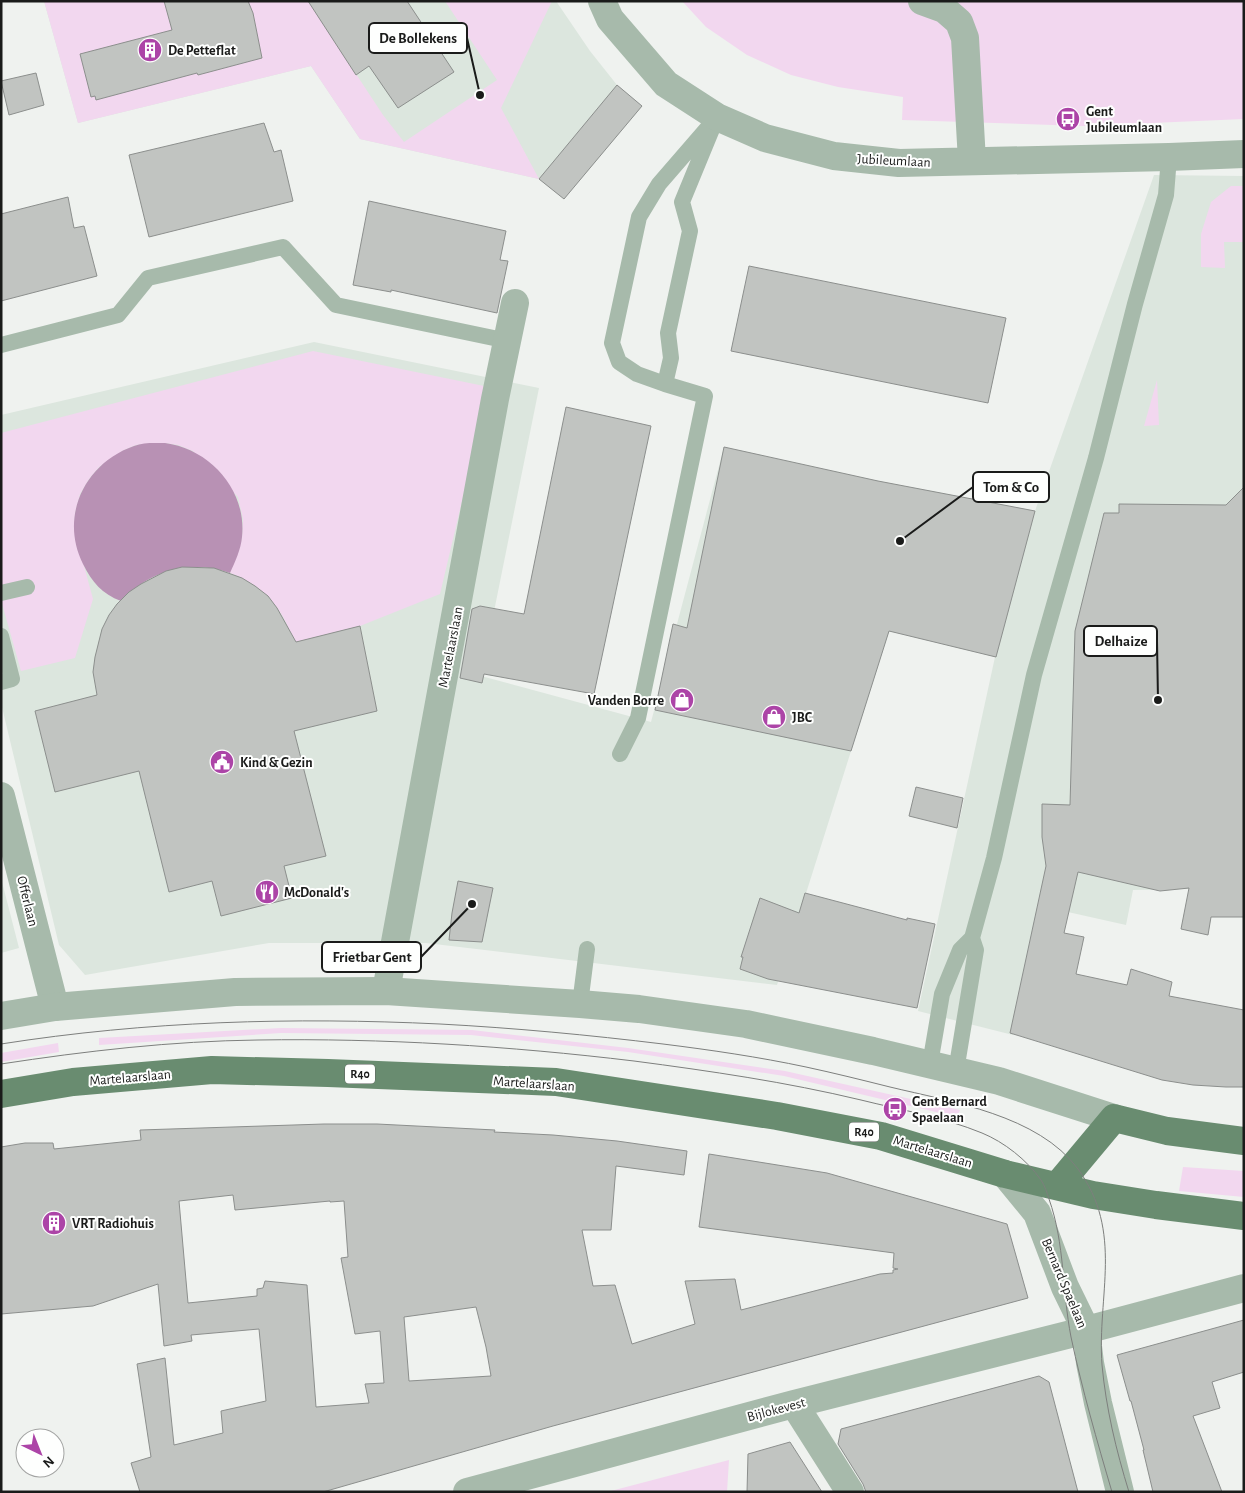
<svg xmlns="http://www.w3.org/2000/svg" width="1245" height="1493" viewBox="0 0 1245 1493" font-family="'Alegreya Sans',sans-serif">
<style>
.built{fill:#dce6de}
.green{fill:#f2d7ef}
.water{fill:#b891b4}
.building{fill:#c1c4c1;stroke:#8c8f8d;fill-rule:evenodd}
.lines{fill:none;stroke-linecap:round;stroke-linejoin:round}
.service{stroke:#a7baab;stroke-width:16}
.minor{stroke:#a7baab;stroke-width:28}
.tertiary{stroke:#a7baab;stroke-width:28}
.primary{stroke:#698c70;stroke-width:28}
.tram{stroke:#7d7f7d;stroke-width:1}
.labels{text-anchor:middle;stroke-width:4;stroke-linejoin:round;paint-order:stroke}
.shield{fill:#fefffe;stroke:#5e5f5e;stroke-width:1}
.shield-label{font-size:12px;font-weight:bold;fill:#1a1b1a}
.poi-label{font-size:14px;font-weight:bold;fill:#1a1b1a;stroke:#fefffe;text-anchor:start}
.street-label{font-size:14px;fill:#1a1b1a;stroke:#fefffe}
.leader{fill:none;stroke:#1a1b1a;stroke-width:2}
.callout-dot{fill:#1a1b1a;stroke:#fefffe;stroke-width:2}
.callout{fill:#fefffe;stroke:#1a1b1a;stroke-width:2}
.callout-label{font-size:15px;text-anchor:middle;font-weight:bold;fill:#1a1b1a}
</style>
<rect width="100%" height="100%" fill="#eff2ef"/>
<path class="built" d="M 44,1 L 556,1 L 590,51 L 617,85 L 642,106 L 564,199 L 539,179 L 360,139 L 311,66 L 78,123 Z
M 1154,175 L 1244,176 L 1244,888 L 1133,890 L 1126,925 L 1041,906 L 1013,1035 L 918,1011 L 995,657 L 889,631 L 777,985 L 426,943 L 269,943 L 85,975 L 59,945 L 1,703 L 1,415 L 314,342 L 539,388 L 481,676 L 651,722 L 724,447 L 878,481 L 1035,511 Z
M 1,878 L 19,948 L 1,953 Z"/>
<path class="green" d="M 44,1 L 308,1 L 383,115 L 404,142 L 497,80 L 445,1 L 552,1 L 501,108 L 539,179 L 360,139 L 311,66 L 78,123 Z
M 682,1 L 1244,1 L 1244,119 L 1083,126 L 902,120 L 903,97 L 838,87 L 791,75 L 747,55 L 706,27 Z
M 1231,186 L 1244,186 L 1244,242 L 1224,242 L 1225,268 L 1201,267 L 1201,234 L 1211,202 Z
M 313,351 L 489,387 L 440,594 L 360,626 L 293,643 C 286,610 261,584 230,573 L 242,538 L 243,519 L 238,497 L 193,451 L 178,445 L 165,443 L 145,444 L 136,445 L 124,450 L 99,467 L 89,479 L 80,494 L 75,513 L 74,529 L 93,599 L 75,658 L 21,671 L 1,600 L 1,433 Z
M 1157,380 L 1159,425 L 1144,426 Z
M 281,1028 L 472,1030 L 628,1048 L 785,1071 L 960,1110 L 957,1117 L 784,1076 L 628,1052 L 471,1035 L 281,1033 L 99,1045 L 99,1038 Z
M 58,1043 L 59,1052 L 1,1062 L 1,1053 Z
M 1183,1167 L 1244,1171 L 1244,1197 L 1179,1191 Z
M 729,1460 L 727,1492 L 607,1492 Z"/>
<path class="water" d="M 165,443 C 210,449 247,490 242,537 C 241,549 235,562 230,573 C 189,559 151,570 121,601 C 102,594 92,582 83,564 C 59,516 85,463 134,446 C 144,442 155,443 165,443 Z"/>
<path class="building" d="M 164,1 L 248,1 L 253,13 L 262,58 L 198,75 L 197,73 L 96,100 L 95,96 L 91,97 L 80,54 L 172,30 Z
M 308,1 L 407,1 L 454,72 L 398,108 L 369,66 L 356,75 Z
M 36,73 L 44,105 L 9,115 L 1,81 Z
M 617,85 L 642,106 L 564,199 L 539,179 Z
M 264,123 L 274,152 L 281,150 L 293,201 L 149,237 L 129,155 Z
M 68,197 L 74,228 L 84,226 L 97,276 L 1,301 L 1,214 Z
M 369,201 L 506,231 L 500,260 L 508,261 L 497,313 L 391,290 L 391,292 L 353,285 Z
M 749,266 L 1006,318 L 988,403 L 731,351 Z
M 566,407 L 651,426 L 594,694 L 484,674 L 482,683 L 460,678 L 472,609 L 480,606 L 524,614 Z
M 724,447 L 878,481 L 1035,511 L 996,657 L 889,631 L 851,751 L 655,710 L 673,624 L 687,628 Z
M 1244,487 L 1244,917 L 1211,917 L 1208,935 L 1181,929 L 1189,888 L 1160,891 L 1078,872 L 1064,933 L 1084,937 L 1076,974 L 1127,985 L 1131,969 L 1172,982 L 1169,996 L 1244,1010 L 1244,1087 L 1226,1087 L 1193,1085 L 1162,1080 L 1010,1033 L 1046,866 L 1042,837 L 1042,804 L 1070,805 L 1075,631 L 1104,513 L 1119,513 L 1119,504 L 1226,505 Z
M 182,567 L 214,568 L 242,578 L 255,586 L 268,596 L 277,608 L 296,642 L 360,626 L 377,711 L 294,731 L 326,856 L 284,866 L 292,898 L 221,916 L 212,881 L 169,892 L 139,771 L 55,792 L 35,711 L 97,695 L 93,672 L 95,657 L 102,629 L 109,615 L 117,604 L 129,592 L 141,584 L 166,571 Z
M 916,787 L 963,798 L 957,828 L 909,816 Z
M 458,881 L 493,888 L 482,942 L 449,940 L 452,913 Z
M 805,893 L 907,920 L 907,918 L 935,924 L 917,1008 L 768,979 L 740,969 L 743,957 L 741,957 L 760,898 L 799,913 Z
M 324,1124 L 377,1124 L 495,1130 L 494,1132 L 553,1135 L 617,1141 L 687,1151 L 684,1175 L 616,1166 L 611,1230 L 582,1230 L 593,1286 L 615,1285 L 632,1344 L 695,1324 L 685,1281 L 735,1279 L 741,1310 L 880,1274 L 893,1273 L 893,1270 L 898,1269 L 893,1268 L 894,1253 L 699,1227 L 709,1154 L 827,1173 L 1007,1224 L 1028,1298 L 553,1426 L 323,1492 L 140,1492 L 131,1463 L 151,1457 L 137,1364 L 165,1358 L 174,1445 L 223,1433 L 221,1411 L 266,1401 L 259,1329 L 191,1335 L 192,1341 L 164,1346 L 158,1284 L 93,1306 L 1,1314 L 1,1147 L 25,1143 L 53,1143 L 54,1149 L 141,1140 L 140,1130 ZM 233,1195 L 235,1210 L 330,1201 L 330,1202 L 344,1201 L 348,1257 L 341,1258 L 355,1334 L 380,1331 L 384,1383 L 365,1384 L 369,1403 L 316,1407 L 307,1285 L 265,1281 L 263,1288 L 257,1289 L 257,1296 L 188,1303 L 179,1201 ZM 476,1307 L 486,1347 L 491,1376 L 409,1381 L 404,1317 Z
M 1244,1320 L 1244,1372 L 1212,1382 L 1220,1408 L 1193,1416 L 1222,1492 L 1153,1492 L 1143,1450 L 1144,1450 L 1131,1401 L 1130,1401 L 1117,1355 Z
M 1039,1376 L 1049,1382 L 1078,1492 L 866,1492 L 863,1484 L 838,1444 L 841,1429 Z
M 790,1442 L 822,1492 L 747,1492 L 748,1454 Z"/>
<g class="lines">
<path class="service" d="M 717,117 L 682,202 L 690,231 L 668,333 L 671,358 L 665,384 L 637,374 L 619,362 L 612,343 L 639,217 L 659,184 Z
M 1,345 L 118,315 L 148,278 L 283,247 L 336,305 L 508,341
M 1,593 L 27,587
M 1,636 L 12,679 L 1,682
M 620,754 L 638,718 L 705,396 L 665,384
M 580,1004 L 587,949
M 930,1064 L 942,994 L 960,950 L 972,938 L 994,858 L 1034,675 L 1096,458 L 1135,304 L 1166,195 L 1169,157
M 956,1071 L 976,950 L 972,938"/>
<path class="minor" d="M 602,1 L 610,19 L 666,84 L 717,117 L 765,138 L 834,156 L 899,163 L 1169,157 L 1244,154
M 922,1 L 944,9 L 959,22 L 965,38 L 972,161
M 1,796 L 55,1007
M 386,991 L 495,399 L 515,303
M 794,1404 L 850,1492
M 467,1492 L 794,1404 L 1071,1334 L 1244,1288"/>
<path class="tertiary" d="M 1,1016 L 55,1007 L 235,992 L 386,991 L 580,1004 L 639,1009 L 746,1024 L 873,1051 L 999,1081 L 1114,1118
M 1005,1174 L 1037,1213 L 1065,1287 L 1086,1330 L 1090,1363 L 1098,1403 L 1120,1492"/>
<path class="primary" d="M 1,1094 L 73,1082 L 212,1070 L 328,1073 L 556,1082 L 777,1116 L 881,1136 L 1005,1174 L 1093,1195 L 1156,1205 L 1244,1216
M 1058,1185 L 1114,1118 L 1167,1131 L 1244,1141"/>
<path class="tram" d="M 1,1044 C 147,1021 293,1017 440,1024 C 515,1028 589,1035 663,1044 C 711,1050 759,1057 806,1067 C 834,1073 862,1080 890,1087 C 952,1102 1038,1115 1078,1169 C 1124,1232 1097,1295 1102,1365 C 1106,1408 1116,1450 1129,1492
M 1,1064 C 86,1051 172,1041 258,1040 C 383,1038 509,1046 634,1061 C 710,1071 786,1082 861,1100 C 901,1110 943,1117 982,1133 C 1004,1142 1027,1160 1041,1180 C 1045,1186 1047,1193 1049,1199 C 1065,1244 1062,1291 1071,1337 C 1082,1389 1097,1441 1112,1492"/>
</g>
<defs>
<g id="building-disc" transform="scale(1.25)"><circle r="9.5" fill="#ac44a7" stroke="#fefffe"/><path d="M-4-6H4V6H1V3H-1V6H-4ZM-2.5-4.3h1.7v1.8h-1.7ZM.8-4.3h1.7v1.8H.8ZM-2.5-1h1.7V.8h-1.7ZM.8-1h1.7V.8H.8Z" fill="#fff"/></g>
<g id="bus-disc" transform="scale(1.25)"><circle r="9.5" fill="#ac44a7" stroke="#fefffe"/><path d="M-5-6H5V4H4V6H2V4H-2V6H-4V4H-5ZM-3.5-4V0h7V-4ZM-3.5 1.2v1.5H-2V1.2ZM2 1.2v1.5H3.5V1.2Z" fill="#fff"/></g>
<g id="shop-disc" transform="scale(1.25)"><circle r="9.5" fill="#ac44a7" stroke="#fefffe"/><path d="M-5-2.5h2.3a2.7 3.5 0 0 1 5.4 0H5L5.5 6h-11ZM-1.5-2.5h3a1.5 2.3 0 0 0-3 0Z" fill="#fff"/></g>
<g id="civic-disc" transform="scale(1.25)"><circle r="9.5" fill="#ac44a7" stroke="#fefffe"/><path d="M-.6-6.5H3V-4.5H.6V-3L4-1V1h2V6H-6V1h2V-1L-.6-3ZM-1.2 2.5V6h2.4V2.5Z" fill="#fff"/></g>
<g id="restaurant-disc" transform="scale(1.25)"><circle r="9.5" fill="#ac44a7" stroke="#fefffe"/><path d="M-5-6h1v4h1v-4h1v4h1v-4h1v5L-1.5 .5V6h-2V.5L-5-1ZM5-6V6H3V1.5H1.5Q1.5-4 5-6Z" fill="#fff"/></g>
</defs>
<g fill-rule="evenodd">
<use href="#building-disc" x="150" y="50"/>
<use href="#bus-disc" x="1068" y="119"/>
<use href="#shop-disc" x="682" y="700"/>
<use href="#shop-disc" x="774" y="717"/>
<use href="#civic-disc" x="222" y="762"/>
<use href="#restaurant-disc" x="267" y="892"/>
<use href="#bus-disc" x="895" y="1109"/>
<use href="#building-disc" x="54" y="1223"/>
</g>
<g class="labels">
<g class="shield">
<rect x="345" y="1064.5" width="30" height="19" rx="4"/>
<rect x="849" y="1122.5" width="30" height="19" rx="4"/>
</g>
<g class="shield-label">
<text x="360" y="1078">R40</text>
<text x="864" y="1136">R40</text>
</g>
<g class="poi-label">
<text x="168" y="55">De Petteflat</text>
<text x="1086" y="116">Gent<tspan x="1086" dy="16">Jubileumlaan</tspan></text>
<text x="664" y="705" text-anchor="end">Vanden Borre</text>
<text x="792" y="722">JBC</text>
<text x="240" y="767">Kind &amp; Gezin</text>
<text x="284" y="897">McDonald's</text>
<text x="912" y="1106">Gent Bernard<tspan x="912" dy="16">Spaelaan</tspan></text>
<text x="72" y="1228">VRT Radiohuis</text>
</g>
<g class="street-label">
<text transform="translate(894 160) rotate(3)" y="5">Jubileumlaan</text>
<text transform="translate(450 647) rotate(-79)" y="5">Martelaarslaan</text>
<text transform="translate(28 901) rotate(76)" y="5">Offerlaan</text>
<text transform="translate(130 1077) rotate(-5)" y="5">Martelaarslaan</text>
<text transform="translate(534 1083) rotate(4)" y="5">Martelaarslaan</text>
<text transform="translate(933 1151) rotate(17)" y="5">Martelaarslaan</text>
<text transform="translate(1065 1283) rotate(67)" y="5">Bernard Spaelaan</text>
<text transform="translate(776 1409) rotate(-15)" y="5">Bijlokevest</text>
</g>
</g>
<path class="leader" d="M480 95L467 38M900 541L973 487M1158 700L1157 641M472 904L421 957"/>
<g class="callout-dot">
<circle cx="480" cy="95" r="5"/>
<circle cx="900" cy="541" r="5"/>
<circle cx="1158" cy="700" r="5"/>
<circle cx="472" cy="904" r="5"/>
</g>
<g class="callout">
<rect x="369" y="23" width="98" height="30" rx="5"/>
<rect x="973" y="472" width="76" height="30" rx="5"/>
<rect x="1084" y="626" width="73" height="30" rx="5"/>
<rect x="322" y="942" width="99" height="30" rx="5"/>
</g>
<g class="callout-label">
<text x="418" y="43">De Bollekens</text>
<text x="1011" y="492">Tom &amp; Co</text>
<text x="1121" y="646">Delhaize</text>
<text x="372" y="962">Frietbar Gent</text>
</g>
<rect width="1245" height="1493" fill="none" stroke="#1a1b1a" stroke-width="5"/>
<g transform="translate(40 1453) rotate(137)"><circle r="24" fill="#fefffe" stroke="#a3a4a3"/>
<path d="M0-4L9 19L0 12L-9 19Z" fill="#ac44a7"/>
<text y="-8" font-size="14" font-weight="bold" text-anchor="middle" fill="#1a1b1a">N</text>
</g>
</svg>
